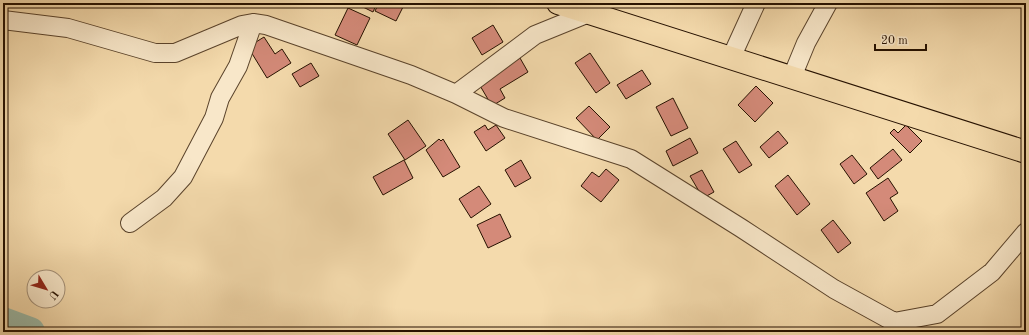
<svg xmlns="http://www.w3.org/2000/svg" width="1029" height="335" viewBox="0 0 1029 335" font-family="'Old Standard TT',serif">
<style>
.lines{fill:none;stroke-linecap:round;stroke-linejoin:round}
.river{stroke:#9cbba9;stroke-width:30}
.building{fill:#d48a79;stroke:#261100}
.minor-casing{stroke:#5a432b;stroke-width:20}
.major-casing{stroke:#261100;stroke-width:24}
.minor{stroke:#f8e7c9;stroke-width:18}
.major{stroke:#f4daac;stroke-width:22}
</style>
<rect width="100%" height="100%" fill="#f4daac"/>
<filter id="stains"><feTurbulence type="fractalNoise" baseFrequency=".005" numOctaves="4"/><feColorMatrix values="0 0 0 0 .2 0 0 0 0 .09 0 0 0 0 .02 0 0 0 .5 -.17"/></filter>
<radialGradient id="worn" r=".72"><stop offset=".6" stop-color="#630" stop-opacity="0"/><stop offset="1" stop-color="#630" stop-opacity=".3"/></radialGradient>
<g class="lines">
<path class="river" d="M 3,322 L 30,332"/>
</g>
<path class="building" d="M 355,3 L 377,3 L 373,12 Z
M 379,3 L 405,3 L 396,21 L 375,11 Z
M 348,8 L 370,18 L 357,45 L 335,35 Z
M 493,25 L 503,42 L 482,55 L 472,38 Z
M 264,37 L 275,54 L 282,49 L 291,63 L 267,78 L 248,47 Z
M 590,53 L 610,83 L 596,93 L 575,63 Z
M 520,58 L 528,72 L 500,89 L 505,98 L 492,106 L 479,84 Z
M 311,63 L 319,76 L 300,87 L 292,74 Z
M 642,70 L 651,84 L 626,99 L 617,85 Z
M 756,86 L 773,103 L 755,122 L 738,105 Z
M 673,98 L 688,128 L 671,136 L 656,107 Z
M 589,106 L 610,127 L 597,140 L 576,118 Z
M 408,120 L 426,146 L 405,160 L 388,134 Z
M 485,125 L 488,130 L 496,125 L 505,138 L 486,151 L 474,132 Z
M 906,125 L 922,141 L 910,153 L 890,133 L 894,129 L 898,133 Z
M 778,131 L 788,143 L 769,158 L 760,147 Z
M 690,138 L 698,153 L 673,166 L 666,151 Z
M 439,139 L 441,141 L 443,139 L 460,167 L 443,177 L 426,150 Z
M 736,141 L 752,165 L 739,173 L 723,149 Z
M 893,149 L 902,160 L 878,179 L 870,168 Z
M 852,155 L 867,174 L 854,184 L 840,164 Z
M 404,160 L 413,178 L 383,195 L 373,177 Z
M 521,160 L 531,178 L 515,187 L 505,170 Z
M 606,169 L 619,180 L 601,202 L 581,186 L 592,172 L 599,177 Z
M 702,170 L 714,192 L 703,198 L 690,176 Z
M 788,175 L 810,204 L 797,215 L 775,186 Z
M 888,178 L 898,193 L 890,198 L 898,211 L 884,221 L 866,193 Z
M 479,186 L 491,204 L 471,218 L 459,199 Z
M 500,214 L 511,237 L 488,248 L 477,225 Z
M 833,220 L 851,243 L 838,253 L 821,230 Z"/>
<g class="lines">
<g class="minor-casing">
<path id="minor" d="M 589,13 L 535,35 L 456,94 L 504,118 L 631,159 L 741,228 L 834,289 L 894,322 L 937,314 L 992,272 L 1026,232
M 3,20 L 68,28 L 155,53 L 175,53 L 242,25 L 253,23 L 266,25 L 411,75 L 456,94
M 731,58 L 756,3
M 792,77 L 806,43 L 828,3
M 130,223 L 164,198 L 183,177 L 214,118 L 220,98 L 238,66 L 253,23"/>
</g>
<g class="major-casing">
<path id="major" d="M 558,3 L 1026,152"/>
</g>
<use href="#minor" class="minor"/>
<use href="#major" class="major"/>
</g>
<rect width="1029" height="335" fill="none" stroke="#f4daac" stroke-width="16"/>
<rect x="4" y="4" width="1021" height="327" fill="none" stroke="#261100" stroke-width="2"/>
<rect x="8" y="8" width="1013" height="319" fill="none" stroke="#261100"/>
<g transform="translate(46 289) rotate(128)"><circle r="19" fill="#f8e7c9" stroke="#a49179"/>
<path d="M0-3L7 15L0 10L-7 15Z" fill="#8f2418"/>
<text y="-6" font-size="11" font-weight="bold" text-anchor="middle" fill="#261100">U</text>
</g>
<path d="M875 44v6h51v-6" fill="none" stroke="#261100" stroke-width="2"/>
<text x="881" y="44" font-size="12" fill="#261100" stroke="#f8e7c9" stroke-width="3" paint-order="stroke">20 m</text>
<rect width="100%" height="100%" filter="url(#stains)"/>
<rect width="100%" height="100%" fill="url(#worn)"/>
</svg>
